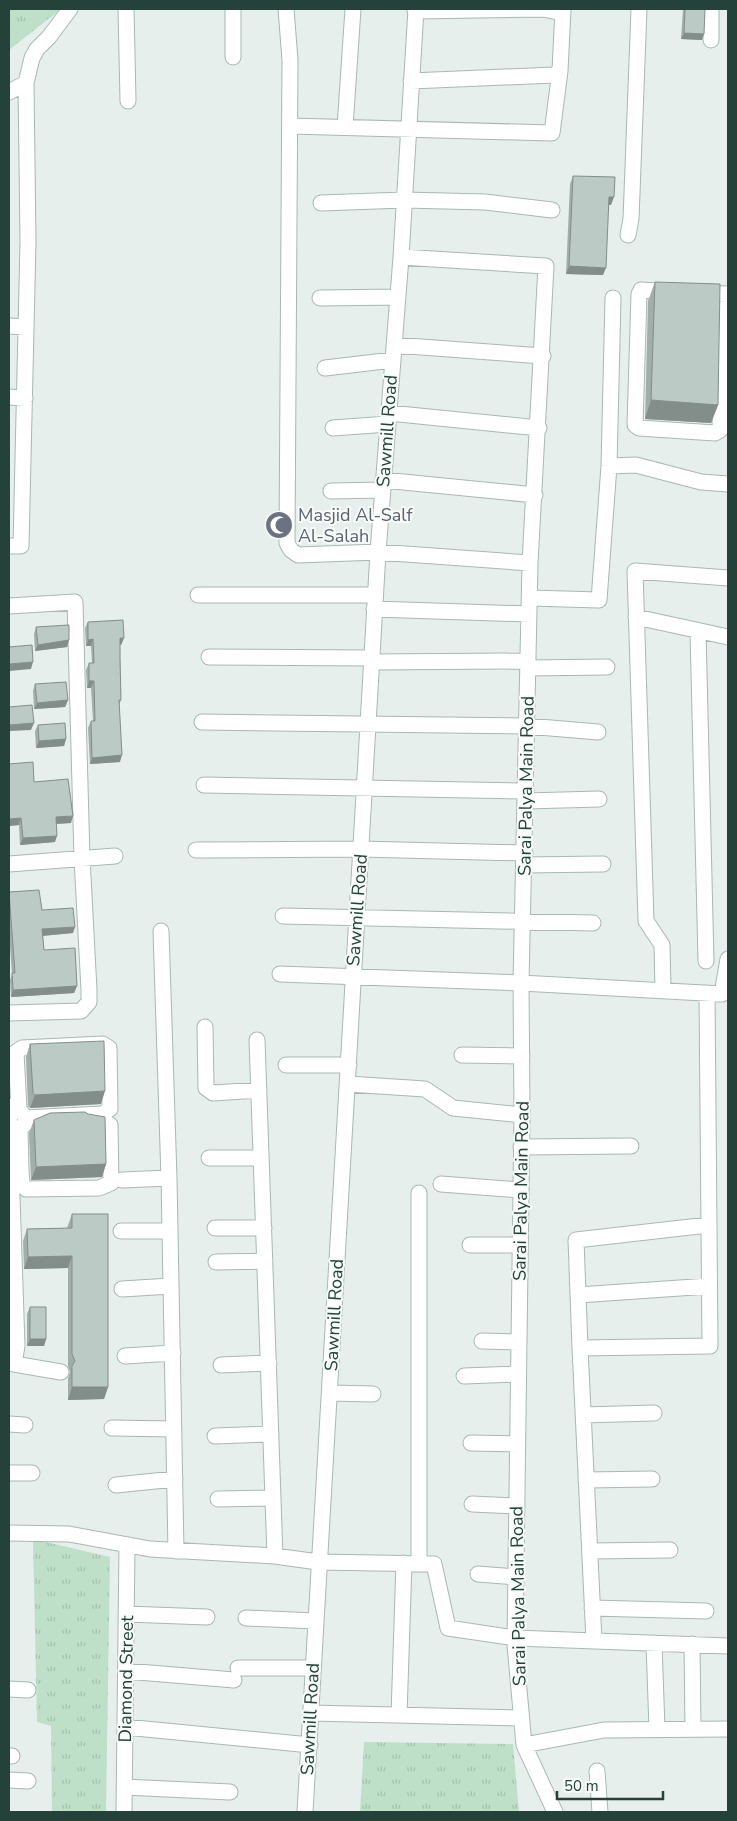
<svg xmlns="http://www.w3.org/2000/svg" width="737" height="1821" viewBox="0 0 737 1821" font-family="'Nunito Sans',sans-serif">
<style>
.grass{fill:url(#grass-tufts)}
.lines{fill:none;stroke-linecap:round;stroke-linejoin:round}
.street-casing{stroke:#a8b8b2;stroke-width:17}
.street{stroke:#fff;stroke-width:15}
.wall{fill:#a1aea9}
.shaded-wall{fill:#838d89}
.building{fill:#bbcac4;stroke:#838d89}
.labels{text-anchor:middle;stroke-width:4;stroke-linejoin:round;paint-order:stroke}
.street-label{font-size:18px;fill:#24423a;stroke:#f7fbf9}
.worship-label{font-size:18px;fill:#5b616d;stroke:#f7fbf9;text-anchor:start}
</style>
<defs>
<pattern id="grass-tufts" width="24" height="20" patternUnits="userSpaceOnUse" patternTransform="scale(1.25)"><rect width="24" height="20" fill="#bfe0c8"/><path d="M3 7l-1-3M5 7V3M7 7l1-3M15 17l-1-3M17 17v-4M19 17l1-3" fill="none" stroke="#a4c1ad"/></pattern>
</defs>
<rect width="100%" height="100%" fill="#e6efeb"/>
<path class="grass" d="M 9,9 L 61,9 L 9,50 Z
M 10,103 L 10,315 L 9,104 Z
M 33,1539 L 110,1557 L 106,1812 L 52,1812 L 51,1726 L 37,1722 Z
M 364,1742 L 513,1744 L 519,1812 L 360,1812 Z"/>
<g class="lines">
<g class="street-casing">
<path id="street" d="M 126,9 L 128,101
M 233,9 L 233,57
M 286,9 L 290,60 L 287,543 L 291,550 L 298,555 L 378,552 L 530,563
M 415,11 L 543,9 L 563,13
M 711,40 L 711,9
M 411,81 L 554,75 L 560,71 L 563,9
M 9,92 L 26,83
M 290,126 L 552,133 L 560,71
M 345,127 L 353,9
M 321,203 L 404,200 L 485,202 L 552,210
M 628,235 L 631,219 L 639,9
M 401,257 L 546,266 L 530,563 L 521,983 L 522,1115 L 515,1645 L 524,1745 L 555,1812
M 672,292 L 641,290 L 639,294 L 635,425 L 639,428 L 715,433 L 720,430 L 723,294
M 700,293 L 728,294
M 320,298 L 398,297
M 9,326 L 26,327
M 394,345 L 543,356
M 325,368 L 393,360
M 9,397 L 25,398
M 389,413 L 539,428
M 333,428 L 388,424
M 609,466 L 636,465 L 701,482 L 728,484
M 383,480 L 535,495
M 331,491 L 383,490
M 9,546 L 21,546 L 28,242 L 26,83 L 32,58 L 37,49 L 49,37 L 70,9
M 198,595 L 375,595
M 530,598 L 599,600 L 609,466 L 613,298
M 9,606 L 75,602 L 82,858 L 89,990 L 89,1002 L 81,1011 L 9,1013
M 374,609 L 529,614
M 636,617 L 728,637
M 698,631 L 706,961
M 209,657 L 372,658
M 371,662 L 528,661
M 528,668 L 607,667
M 202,722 L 527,726 L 598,732
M 204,785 L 526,791
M 526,801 L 599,799
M 196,850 L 361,849 L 525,853
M 9,864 L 115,856
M 524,865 L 603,864
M 283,916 L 593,923
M 161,931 L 169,1178 L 176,1551
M 280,974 L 521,983 L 722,994 L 728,959
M 663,990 L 662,945 L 646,921 L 635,571 L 728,578
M 205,1027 L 206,1088 L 213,1093 L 259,1090
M 257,1040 L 275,1556
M 103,1044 L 109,1048 L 110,1109 L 102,1114 L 26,1118 L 19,1109 L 16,1052 L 22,1048 Z
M 462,1055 L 522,1056
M 286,1065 L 349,1065
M 348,1084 L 425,1089 L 453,1108 L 522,1115
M 9,1106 L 17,1346 L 14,1364 L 9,1363
M 521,1147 L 631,1146
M 209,1158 L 261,1158
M 21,1170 L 22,1184 L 26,1189 L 99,1188 L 111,1183 L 110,1125 L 100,1119 L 88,1119
M 12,1171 L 21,1170 L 20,1128 L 28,1122 L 38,1121
M 122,1180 L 169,1178
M 441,1184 L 521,1190
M 215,1228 L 264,1228
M 121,1231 L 170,1231
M 470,1245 L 520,1245
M 216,1262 L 265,1261
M 122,1289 L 171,1286
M 578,1295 L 709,1286
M 482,1341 L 519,1342
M 580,1348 L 576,1240 L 708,1225
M 125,1356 L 173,1353
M 14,1364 L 61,1372
M 221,1365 L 269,1363
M 464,1376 L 518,1374
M 330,1393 L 373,1394
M 583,1415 L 654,1413
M 9,1424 L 25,1425
M 112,1428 L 174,1429
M 215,1436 L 271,1434
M 471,1443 L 517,1444
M 9,1473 L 32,1473
M 586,1480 L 652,1479
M 116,1485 L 175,1479
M 218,1499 L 273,1498
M 472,1504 L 517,1506
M 9,1533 L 69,1534 L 150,1549 L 275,1556 L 318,1562 L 434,1564 L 448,1628 L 515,1638 L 728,1646
M 590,1551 L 670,1550
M 419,1564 L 419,1193
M 478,1574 L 516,1577
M 592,1608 L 706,1611
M 126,1614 L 207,1617
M 246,1618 L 315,1621
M 594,1641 L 580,1348 L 710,1346 L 707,993
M 654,1643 L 657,1729
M 692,1644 L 693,1729
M 238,1668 L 313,1668
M 126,1671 L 234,1680
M 9,1689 L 28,1690
M 311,1713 L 521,1718
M 399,1715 L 404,1563
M 125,1727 L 310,1745
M 524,1745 L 604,1730 L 728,1729
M 9,1756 L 12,1756
M 597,1771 L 600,1812
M 9,1780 L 28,1781
M 124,1787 L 230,1792
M 124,1812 L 127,1545
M 305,1812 L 378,552 L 401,257 L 416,9"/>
</g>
<use href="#street" class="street"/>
</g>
<path class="wall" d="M 683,9 L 705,9 L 702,40 L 681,39 Z
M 573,176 L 611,205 L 609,205 L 603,275 L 566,274 L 570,184 Z
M 655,282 L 718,405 L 711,423 L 645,419 L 648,301 Z
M 88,622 L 124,638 L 121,645 L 120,645 L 121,700 L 119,705 L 120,762 L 90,764 L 88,728 L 91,721 L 93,721 L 91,688 L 87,688 L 86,670 L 89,663 L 92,663 L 91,646 L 86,646 L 85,628 Z
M 36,627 L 69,640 L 67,647 L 35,651 L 34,634 Z
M 35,684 L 68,700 L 65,707 L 34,709 L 33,691 Z
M 38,725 L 66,739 L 64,746 L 36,748 L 35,731 Z
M 9,764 L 34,782 L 71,823 L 56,824 L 55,842 L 20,845 L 19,825 L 9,826 Z
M 9,892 L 42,910 L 73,933 L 43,936 L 44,950 L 77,986 L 74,993 L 11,997 L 10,980 L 12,974 L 9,932 Z
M 30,1044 L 101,1104 L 30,1108 L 28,1106 L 26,1057 Z
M 34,1120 L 106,1164 L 102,1177 L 31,1180 L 29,1133 Z
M 72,1214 L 108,1387 L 104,1399 L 68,1400 L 68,1378 L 70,1372 L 68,1366 L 68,1268 L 24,1269 L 23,1241 L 27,1229 L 67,1228 Z
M 30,1307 L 46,1339 L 44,1346 L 27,1346 L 27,1314 Z"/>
<path class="shaded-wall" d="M 684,33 L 704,34 L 702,40 L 681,39 Z
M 609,197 L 614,197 L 611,205 L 606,205 Z
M 569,266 L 606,268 L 603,275 L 566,274 Z
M 651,400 L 718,405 L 711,423 L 645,419 Z
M 120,638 L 124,638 L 121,645 L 118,645 Z
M 93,639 L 91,646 L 86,646 L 88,640 Z
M 69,640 L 67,647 L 35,651 L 38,645 Z
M 33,662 L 31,669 L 9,671 L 9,664 Z
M 89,681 L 94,681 L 91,688 L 87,688 Z
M 68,700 L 65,707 L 34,709 L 37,703 Z
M 34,723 L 31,730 L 9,731 L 9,725 Z
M 66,739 L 64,746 L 36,748 L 39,741 Z
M 122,755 L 120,762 L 90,764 L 92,758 Z
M 73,816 L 71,823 L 53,824 L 56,817 Z
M 21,818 L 19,825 L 9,826 L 9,819 Z
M 57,836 L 55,842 L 20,845 L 23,838 Z
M 75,927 L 73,933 L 40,936 L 42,929 Z
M 77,986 L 74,993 L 11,997 L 13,990 Z
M 105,1091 L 101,1104 L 30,1108 L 35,1095 Z
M 106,1164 L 102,1177 L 31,1180 L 36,1167 Z
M 72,1256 L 68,1268 L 24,1269 L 28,1257 Z
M 30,1339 L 46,1339 L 44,1346 L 27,1346 Z
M 72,1387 L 108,1387 L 104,1399 L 68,1400 Z"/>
<path class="building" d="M 685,9 L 705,9 L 704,34 L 684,33 Z
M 573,176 L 615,177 L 614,197 L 609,197 L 606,268 L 569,266 Z
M 655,282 L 720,284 L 718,405 L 651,400 Z
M 123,620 L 124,638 L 120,638 L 120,659 L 121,700 L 119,700 L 122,755 L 92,758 L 91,721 L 95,721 L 94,681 L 89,681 L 89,663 L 94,663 L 93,639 L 88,640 L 88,622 Z
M 69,625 L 69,640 L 38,645 L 36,627 Z
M 32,645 L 33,662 L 9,664 L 9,647 Z
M 66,682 L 68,700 L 37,703 L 35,684 Z
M 32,705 L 34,723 L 9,725 L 9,707 Z
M 65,723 L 66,739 L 39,741 L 38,725 Z
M 33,762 L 34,782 L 68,779 L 73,816 L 56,817 L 57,836 L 23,838 L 21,818 L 9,819 L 9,764 Z
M 39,890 L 42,910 L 73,908 L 75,927 L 42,929 L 44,950 L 75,948 L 77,986 L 13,990 L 12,973 L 15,973 L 9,892 Z
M 104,1041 L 105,1091 L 35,1095 L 33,1093 L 30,1044 Z
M 85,1112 L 88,1114 L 105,1117 L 106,1164 L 36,1167 L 34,1120 L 50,1113 Z
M 72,1214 L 108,1214 L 108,1387 L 72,1387 L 72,1366 L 75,1361 L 72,1354 L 72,1256 L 28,1257 L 27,1229 L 72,1228 Z
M 30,1307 L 46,1307 L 46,1339 L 30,1339 Z"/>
<defs>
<g id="mosque-disc" transform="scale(1.4375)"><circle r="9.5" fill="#6b7280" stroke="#f7fbf9"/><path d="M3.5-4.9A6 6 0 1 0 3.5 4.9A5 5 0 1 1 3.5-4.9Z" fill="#fff"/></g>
</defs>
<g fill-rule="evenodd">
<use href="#mosque-disc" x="279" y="525"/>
</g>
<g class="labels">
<g class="street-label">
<text transform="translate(387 431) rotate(-86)" y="6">Sawmill Road</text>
<text transform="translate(526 786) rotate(-89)" y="6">Sarai Palya Main Road</text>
<text transform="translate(357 910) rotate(-86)" y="6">Sawmill Road</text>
<text transform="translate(521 1191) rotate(-89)" y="6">Sarai Palya Main Road</text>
<text transform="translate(334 1315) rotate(-87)" y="6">Sawmill Road</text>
<text transform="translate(518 1596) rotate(-91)" y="6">Sarai Palya Main Road</text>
<text transform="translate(126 1679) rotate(-89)" y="6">Diamond Street</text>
<text transform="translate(310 1719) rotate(-87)" y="6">Sawmill Road</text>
</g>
<g class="worship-label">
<text x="298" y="521">Masjid Al-Salf<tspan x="298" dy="21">Al-Salah</tspan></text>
</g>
</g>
<rect width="737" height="1821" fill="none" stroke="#24423a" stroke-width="20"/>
<path d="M557 1791v8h106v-8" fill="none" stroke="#24423a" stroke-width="2.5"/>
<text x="564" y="1791" font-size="15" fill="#24423a" stroke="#f7fbf9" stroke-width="4" paint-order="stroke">50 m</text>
</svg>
